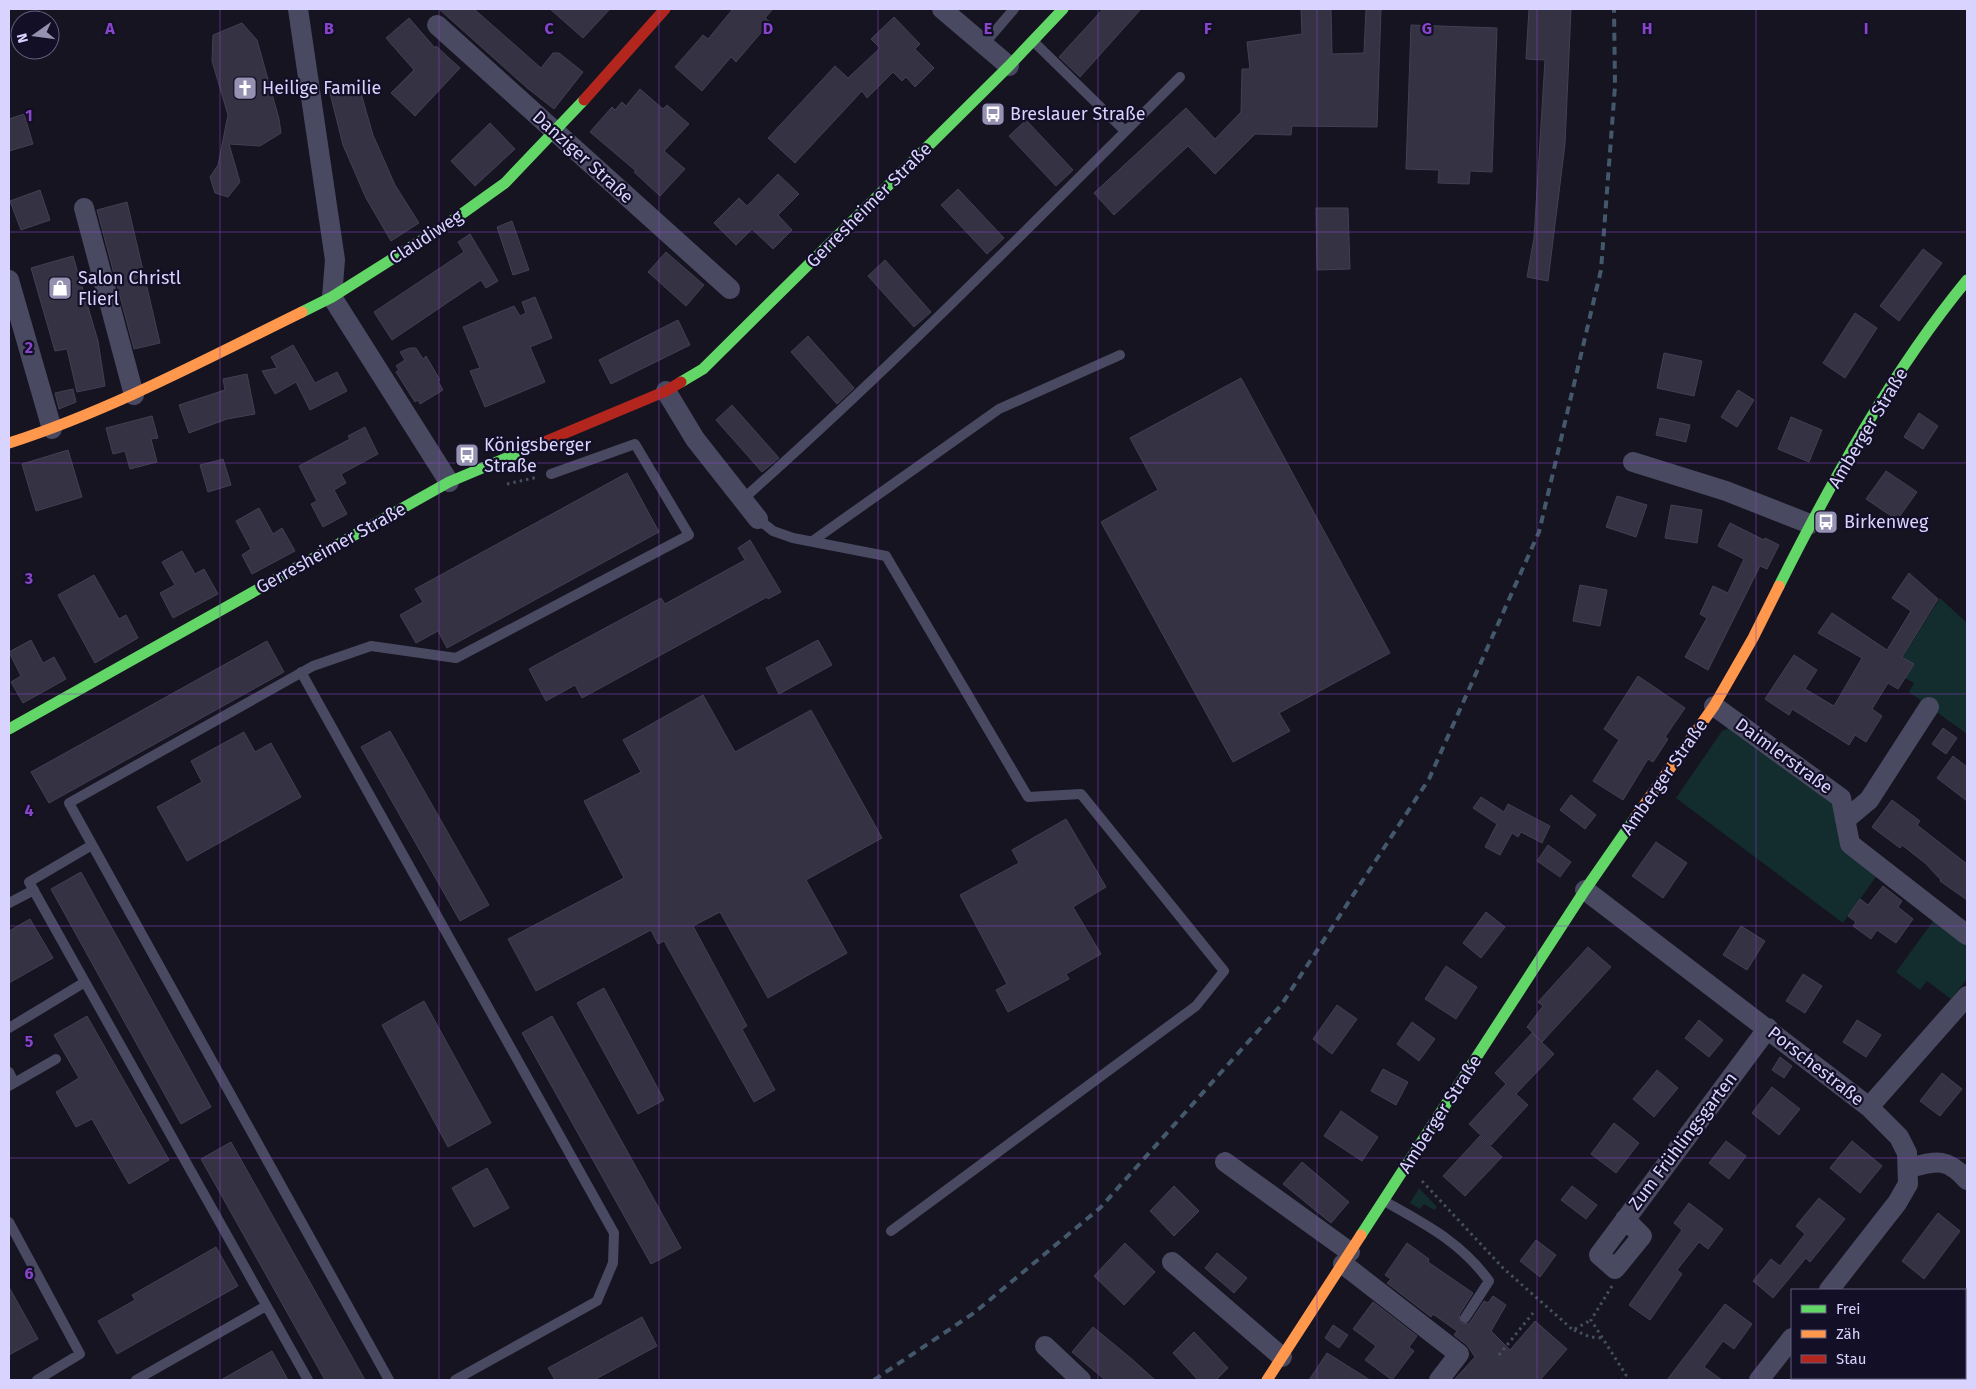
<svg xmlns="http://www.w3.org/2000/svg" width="1976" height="1389" viewBox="0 0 1976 1389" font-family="'Fira Sans',sans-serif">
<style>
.green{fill:#132c2d}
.building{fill:#343243;stroke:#433f54}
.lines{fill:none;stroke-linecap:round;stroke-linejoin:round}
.path{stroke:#44505f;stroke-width:3;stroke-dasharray:2.5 4;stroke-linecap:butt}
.lane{stroke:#4a4962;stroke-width:10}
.street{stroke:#4a4962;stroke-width:20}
.fast{stroke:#63d668;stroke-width:11}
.slow{stroke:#ff974d;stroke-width:11}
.jam{stroke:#b3261e;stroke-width:11}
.rail{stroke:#43596b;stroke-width:4;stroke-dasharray:8 6;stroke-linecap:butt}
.grid{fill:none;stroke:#8945c9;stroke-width:1;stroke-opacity:0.55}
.labels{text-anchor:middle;stroke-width:4.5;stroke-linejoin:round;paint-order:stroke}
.poi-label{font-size:18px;fill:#d9d4ff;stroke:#130f26;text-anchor:start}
.street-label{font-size:18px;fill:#d9d4ff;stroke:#130f26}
.grid-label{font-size:16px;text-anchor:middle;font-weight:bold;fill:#8945c9;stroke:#130f26;stroke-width:4.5;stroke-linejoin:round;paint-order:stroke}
</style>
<rect width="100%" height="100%" fill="#161421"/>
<path class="green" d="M 1940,598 L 1967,623 L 1967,734 L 1909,692 L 1914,683 L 1905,678 L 1913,664 L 1903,657 L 1904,655 Z
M 1732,727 L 1836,801 L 1846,844 L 1880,871 L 1843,923 L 1676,798 L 1722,731 Z
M 1936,917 L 1967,943 L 1967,979 L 1951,999 L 1927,981 L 1920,990 L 1896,972 Z
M 1419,1188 L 1437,1207 L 1434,1210 L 1424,1204 L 1420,1209 L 1410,1203 Z"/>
<path class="building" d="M 439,9 L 474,9 L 541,68 L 553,53 L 559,53 L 583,72 L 554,109 L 526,87 Z
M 550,9 L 610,9 L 583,38 Z
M 733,9 L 773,9 L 765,18 L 770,22 L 736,62 L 731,57 L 702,91 L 675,67 L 703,35 L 708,39 Z
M 1103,9 L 1141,9 L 1080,77 L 1059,57 Z
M 1301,9 L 1331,9 L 1332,54 L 1364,53 L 1366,9 L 1381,9 L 1377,127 L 1292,126 L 1291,135 L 1255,134 L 1215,174 L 1188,146 L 1114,215 L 1094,193 L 1186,108 L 1215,139 L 1241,112 L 1242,69 L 1250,69 L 1247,42 L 1302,34 Z
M 1529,9 L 1571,9 L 1565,144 L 1548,281 L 1527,277 L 1534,238 L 1545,60 L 1526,59 Z
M 894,17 L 920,44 L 915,49 L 934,68 L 915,87 L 906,77 L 902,81 L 893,72 L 867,98 L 862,91 L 795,163 L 768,138 L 835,66 L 848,78 L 880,48 L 871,39 Z
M 409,18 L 435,48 L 436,46 L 460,68 L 415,116 L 391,93 L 414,70 L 386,38 Z
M 242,23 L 257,40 L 279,119 L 281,133 L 260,146 L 229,144 L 240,182 L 228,197 L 215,193 L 210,177 L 218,165 L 228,115 L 212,61 L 213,35 Z
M 1411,25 L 1497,28 L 1492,172 L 1470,171 L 1469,184 L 1438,183 L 1439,170 L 1406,169 Z
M 358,83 L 373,135 L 395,185 L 419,223 L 391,241 L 366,198 L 343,145 L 329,89 Z
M 640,89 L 663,109 L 667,105 L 689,124 L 664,151 L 685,169 L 660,196 L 634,172 L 636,171 L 590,132 L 612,107 L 615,110 L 622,102 L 626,106 Z
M 24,114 L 33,144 L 9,151 L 9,119 Z
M 1026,120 L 1073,170 L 1056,186 L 1009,136 Z
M 490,123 L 515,149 L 475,186 L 451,161 Z
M 778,174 L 799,194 L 778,215 L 792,230 L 773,249 L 752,229 L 736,245 L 714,223 L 739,198 L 747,206 Z
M 958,189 L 1004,238 L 987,254 L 941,205 Z
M 40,190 L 50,220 L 21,230 L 10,201 Z
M 127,202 L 160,343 L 134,349 L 97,210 Z
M 1316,208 L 1348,208 L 1350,269 L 1317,270 Z
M 512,221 L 529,270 L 513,275 L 497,227 Z
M 470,234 L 498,281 L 486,288 L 481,280 L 392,340 L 374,312 L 464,252 L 458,242 Z
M 1923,249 L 1942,263 L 1899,321 L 1880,306 Z
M 666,252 L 704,285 L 686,306 L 648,272 Z
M 73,256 L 98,341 L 105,386 L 77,392 L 67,349 L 55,351 L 31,268 Z
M 885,260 L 931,312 L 914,327 L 868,276 Z
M 535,297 L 552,338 L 530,347 L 545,382 L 485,407 L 470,371 L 480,368 L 463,327 L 514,306 L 520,316 L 526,313 L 522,302 Z
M 1855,313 L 1877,328 L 1845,378 L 1823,363 Z
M 678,320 L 690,345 L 611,384 L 599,360 Z
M 808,336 L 854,388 L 837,404 L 791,352 Z
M 293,345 L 315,383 L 337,372 L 347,391 L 310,410 L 296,382 L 275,394 L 262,371 L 277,368 L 271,357 Z
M 410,348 L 416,348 L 423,359 L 426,356 L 440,380 L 438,381 L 443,390 L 420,404 L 418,400 L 415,402 L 396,372 L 399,370 L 396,366 L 405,360 L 400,352 Z
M 1664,353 L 1702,361 L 1694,396 L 1657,388 Z
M 247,374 L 255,414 L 227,419 L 189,433 L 179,405 L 225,390 L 223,379 Z
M 1241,378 L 1390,653 L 1279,713 L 1290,731 L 1233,762 L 1101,522 L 1158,490 L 1130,438 Z
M 73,389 L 76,402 L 59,409 L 55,393 Z
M 1738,390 L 1754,400 L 1737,427 L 1721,417 Z
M 732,405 L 779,458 L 762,472 L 716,420 Z
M 1919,413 L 1938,426 L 1923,449 L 1904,437 Z
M 152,416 L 158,438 L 151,439 L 157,462 L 130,469 L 125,451 L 113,454 L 106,428 Z
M 1791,417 L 1822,430 L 1809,462 L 1778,449 Z
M 1660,418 L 1690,425 L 1686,442 L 1656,435 Z
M 365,427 L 378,454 L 341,474 L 346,483 L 334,490 L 347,514 L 323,527 L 311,504 L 317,501 L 299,466 L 350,439 L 348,436 Z
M 68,450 L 82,497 L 36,511 L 22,464 Z
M 223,459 L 231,485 L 208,492 L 200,465 Z
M 1886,471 L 1917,492 L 1897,520 L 1866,499 Z
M 627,473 L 659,532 L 447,648 L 438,631 L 416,643 L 400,615 L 423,602 L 415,589 Z
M 1617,496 L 1647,505 L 1636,537 L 1606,527 Z
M 1671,505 L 1702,510 L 1697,543 L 1665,538 Z
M 259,508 L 273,534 L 282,528 L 295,551 L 252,574 L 242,555 L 251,549 L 236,521 Z
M 1730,523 L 1764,540 L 1765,538 L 1779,545 L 1767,569 L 1760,566 L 1708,670 L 1685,657 L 1707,618 L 1700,614 L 1713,586 L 1728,593 L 1744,559 L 1718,546 Z
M 750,540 L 781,592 L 768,599 L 767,597 L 582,698 L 575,685 L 546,701 L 529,669 L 661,598 L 665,604 L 745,560 L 738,548 Z
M 182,551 L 195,574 L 204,569 L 218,594 L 173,618 L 160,593 L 175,585 L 162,562 Z
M 1909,573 L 1938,599 L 1902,657 L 1914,664 L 1898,689 L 1888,683 L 1872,709 L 1882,716 L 1866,742 L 1855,735 L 1849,745 L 1792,709 L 1789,715 L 1765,699 L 1794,655 L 1817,670 L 1805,689 L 1834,706 L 1862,658 L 1818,633 L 1832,613 L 1887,650 L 1911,611 L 1892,598 Z
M 94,575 L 119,619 L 126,615 L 138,638 L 95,663 L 58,595 Z
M 1580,585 L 1607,590 L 1600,626 L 1573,621 Z
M 31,640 L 43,663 L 54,657 L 66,679 L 23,703 L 11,682 L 21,676 L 9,652 Z
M 818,640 L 832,665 L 779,694 L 766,668 Z
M 267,641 L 284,672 L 49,803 L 31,772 Z
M 1638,676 L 1685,708 L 1665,737 L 1668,739 L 1653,762 L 1648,759 L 1623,800 L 1593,781 L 1619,740 L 1604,729 Z
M 703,695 L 735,752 L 811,710 L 882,838 L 806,880 L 847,953 L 768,998 L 720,912 L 693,926 L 747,1026 L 742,1029 L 775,1090 L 754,1102 L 664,941 L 658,944 L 651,930 L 536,991 L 508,939 L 624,878 L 584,801 L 641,772 L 623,740 Z
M 1943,728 L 1957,738 L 1946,754 L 1932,744 Z
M 390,731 L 489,905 L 460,921 L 361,747 Z
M 244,732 L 255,752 L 271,743 L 301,797 L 187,861 L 157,807 L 202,782 L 191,761 Z
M 1953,756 L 1967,767 L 1967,801 L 1937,778 Z
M 1571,795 L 1596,815 L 1585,829 L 1560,810 Z
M 1481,797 L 1504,812 L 1508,804 L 1550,826 L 1542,843 L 1521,832 L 1518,837 L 1512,833 L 1500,855 L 1485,847 L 1497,824 L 1473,808 Z
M 1892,800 L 1920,821 L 1917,825 L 1967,864 L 1967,900 L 1940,881 L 1941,880 L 1925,863 L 1902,845 L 1900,848 L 1872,827 Z
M 1066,819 L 1106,887 L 1073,907 L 1101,954 L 1066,974 L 1069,979 L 1008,1012 L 996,990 L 1007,984 L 960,895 L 1019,863 L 1012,850 Z
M 1656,842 L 1687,863 L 1663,898 L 1632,876 Z
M 1548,845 L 1571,862 L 1560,877 L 1537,861 Z
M 81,872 L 211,1107 L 181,1124 L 51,889 Z
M 1883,886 L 1902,901 L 1898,907 L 1913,919 L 1896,943 L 1877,930 L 1871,939 L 1853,926 L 1856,922 L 1848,916 L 1860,899 L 1868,905 Z
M 1486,912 L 1505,927 L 1481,958 L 1463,943 Z
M 30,919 L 53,958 L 9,983 L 9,931 Z
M 1741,926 L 1765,941 L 1747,970 L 1723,955 Z
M 1588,947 L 1611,967 L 1542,1042 L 1527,1027 L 1543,1006 L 1538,1002 Z
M 1446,966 L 1477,987 L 1456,1019 L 1425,999 Z
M 1803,974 L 1822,986 L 1805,1013 L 1786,1001 Z
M 604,988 L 664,1100 L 638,1114 L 577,1003 Z
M 424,1001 L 491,1123 L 448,1147 L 382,1025 Z
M 1337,1005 L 1357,1019 L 1332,1054 L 1313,1039 Z
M 87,1016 L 169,1160 L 129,1184 L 92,1119 L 76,1127 L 56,1092 L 79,1078 L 54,1035 Z
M 552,1016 L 681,1248 L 651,1264 L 522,1033 Z
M 1699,1020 L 1723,1040 L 1709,1057 L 1685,1038 Z
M 1857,1020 L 1881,1035 L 1866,1057 L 1843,1042 Z
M 1412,1022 L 1435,1039 L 1419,1061 L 1397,1044 Z
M 1532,1033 L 1554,1054 L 1516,1094 L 1528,1105 L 1491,1145 L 1469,1124 L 1506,1084 L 1495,1073 Z
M 1780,1057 L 1792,1066 L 1784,1078 L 1772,1070 Z
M 1383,1069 L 1408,1082 L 1396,1105 L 1371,1091 Z
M 1657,1070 L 1678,1088 L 1654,1117 L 1633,1099 Z
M 1942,1073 L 1962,1089 L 1940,1116 L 1920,1101 Z
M 1772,1087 L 1800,1109 L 1779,1135 L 1752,1113 Z
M 1341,1111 L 1378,1137 L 1362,1161 L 1324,1136 Z
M 1614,1123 L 1639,1143 L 1616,1173 L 1591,1154 Z
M 1480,1136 L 1502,1157 L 1465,1196 L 1443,1176 Z
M 1726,1141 L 1746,1156 L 1729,1179 L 1709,1163 Z
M 1852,1141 L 1882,1166 L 1860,1193 L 1830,1168 Z
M 231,1142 L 365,1380 L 325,1380 L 201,1159 Z
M 1302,1162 L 1349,1202 L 1331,1223 L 1283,1184 Z
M 487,1168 L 509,1208 L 474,1227 L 452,1188 Z
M 1174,1186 L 1199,1211 L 1174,1236 L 1150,1211 Z
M 1572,1186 L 1597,1205 L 1586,1219 L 1561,1200 Z
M 1819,1198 L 1845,1219 L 1810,1262 L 1806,1258 L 1773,1298 L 1753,1281 L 1771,1259 L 1780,1266 L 1805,1234 L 1796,1226 Z
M 1689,1203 L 1723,1229 L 1708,1249 L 1699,1242 L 1677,1270 L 1682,1274 L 1650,1320 L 1629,1305 L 1682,1230 L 1674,1223 Z
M 1938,1213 L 1960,1231 L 1924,1279 L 1902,1261 Z
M 1536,1240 L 1556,1255 L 1540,1277 L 1520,1261 Z
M 1125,1243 L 1155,1272 L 1124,1305 L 1094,1276 Z
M 1407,1243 L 1429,1259 L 1428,1262 L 1473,1293 L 1459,1315 L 1461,1323 L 1469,1324 L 1484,1301 L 1488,1303 L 1493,1296 L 1506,1305 L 1491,1331 L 1510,1350 L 1535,1321 L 1567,1349 L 1540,1380 L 1454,1380 L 1475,1357 L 1467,1345 L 1454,1335 L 1457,1331 L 1433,1314 L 1431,1317 L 1387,1283 L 1391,1279 L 1385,1275 Z
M 216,1247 L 238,1286 L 117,1354 L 98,1321 L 135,1300 L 132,1295 Z
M 1217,1253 L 1247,1278 L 1234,1293 L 1205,1268 Z
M 9,1287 L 38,1339 L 9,1355 Z
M 1373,1302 L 1417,1336 L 1409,1347 L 1414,1351 L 1392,1380 L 1365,1360 L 1376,1346 L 1353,1329 Z
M 1725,1304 L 1752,1324 L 1734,1349 L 1723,1341 L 1704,1367 L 1722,1380 L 1667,1380 Z
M 642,1317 L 657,1346 L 594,1380 L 555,1380 L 548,1368 Z
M 1333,1325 L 1348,1335 L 1339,1348 L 1325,1338 Z
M 1093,1327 L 1133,1360 L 1155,1380 L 1105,1380 L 1072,1352 Z
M 1194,1332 L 1228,1368 L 1216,1380 L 1198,1380 L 1173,1353 Z
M 272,1351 L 288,1380 L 221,1380 Z
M 1327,1353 L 1370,1380 L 1309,1380 Z"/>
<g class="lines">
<path class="path" d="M 507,484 L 538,477
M 1422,1181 L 1503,1268 L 1573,1330 L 1591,1320
M 1612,1286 L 1591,1320 L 1626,1375 L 1622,1380
M 1574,1330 L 1590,1337 L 1603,1338
M 1499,1355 L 1533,1313"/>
<path class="lane" d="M 1034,42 L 1125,131
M 984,44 L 1014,9
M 742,500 C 894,365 1036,220 1180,77
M 758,519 L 773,531 L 793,538 L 886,556 L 1028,797 L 1081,794 L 1224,971 L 1196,1006 L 891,1231
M 814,540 L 999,409 L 1120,355
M 301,672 L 614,1233 L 613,1263 L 597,1301 L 455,1380
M 92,845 L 29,882 L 308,1380
M 9,903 L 34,890
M 9,1028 L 85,982
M 9,1072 L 14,1082
M 9,1086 L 56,1059
M 1384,1201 C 1425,1224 1461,1242 1489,1281 L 1465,1318
M 9,1222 L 80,1354 L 37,1380
M 136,1380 L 266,1306
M 389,1380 L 69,803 L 313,666 L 371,646 L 456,658 L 689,535 L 635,444 L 551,474"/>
<path class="street" d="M 298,9 L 335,260 L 332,297 L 449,482
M 942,9 L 1009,66
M 437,25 L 730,289
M 84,208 L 134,395
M 9,280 L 52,429
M 666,391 L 695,439 L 758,519
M 1633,462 L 1726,491 L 1810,524
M 1714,706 L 1841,798 L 1850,844 L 1967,935
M 1845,820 L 1869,800 L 1929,707
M 1585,890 L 1869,1107 L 1899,1137 L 1907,1153 L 1908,1184 L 1897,1203 L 1829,1290
M 1869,1107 L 1967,996
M 1225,1162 L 1350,1252
M 1909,1168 C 1936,1161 1947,1157 1967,1180
M 1625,1219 L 1642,1236 L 1615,1269 L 1599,1255 L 1768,1028
M 1172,1262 L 1282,1357
M 1343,1264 L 1459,1354 L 1439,1380
M 1045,1346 L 1081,1380
M 1759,1380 L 1792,1338"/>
<path class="fast" d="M 302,312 L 332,297 L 449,223 L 505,183 L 584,100
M 681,382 L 703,369 L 1009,66 L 1063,9
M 1779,586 C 1831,482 1893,370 1967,280
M 9,729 L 449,482 L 537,445
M 1361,1235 L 1585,890 L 1635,818"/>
<path class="slow" d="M 9,443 C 111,410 206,359 302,312
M 1635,818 L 1714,706 L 1753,638 L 1779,586
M 1267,1380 L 1361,1235"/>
<path class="jam" d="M 584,100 L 665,9
M 537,445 L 666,391 L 681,382"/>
<path class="rail" d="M 874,1380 L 974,1313 L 1100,1208 L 1282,1004 L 1429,779 L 1539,532 L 1601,270 L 1615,86 L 1614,9"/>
</g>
<path class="grid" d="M 220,9 L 220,1380M 439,9 L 439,1380M 659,9 L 659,1380M 878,9 L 878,1380M 1098,9 L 1098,1380M 1317,9 L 1317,1380M 1537,9 L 1537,1380M 1756,9 L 1756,1380M 9,232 L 1967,232M 9,463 L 1967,463M 9,694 L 1967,694M 9,926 L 1967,926M 9,1158 L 1967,1158"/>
<defs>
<g id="church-square" transform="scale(1.25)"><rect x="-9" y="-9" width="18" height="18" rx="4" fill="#9591b1" stroke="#130f26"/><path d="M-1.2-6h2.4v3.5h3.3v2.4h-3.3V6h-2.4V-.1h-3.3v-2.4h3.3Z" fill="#fff"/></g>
<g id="bus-square" transform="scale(1.25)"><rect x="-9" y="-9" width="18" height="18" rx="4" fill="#9591b1" stroke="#130f26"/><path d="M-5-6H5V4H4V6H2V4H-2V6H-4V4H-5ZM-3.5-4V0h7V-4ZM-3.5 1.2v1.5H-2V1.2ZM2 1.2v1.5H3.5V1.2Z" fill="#fff"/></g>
<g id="shop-square" transform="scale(1.25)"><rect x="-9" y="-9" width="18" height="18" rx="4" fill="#9591b1" stroke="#130f26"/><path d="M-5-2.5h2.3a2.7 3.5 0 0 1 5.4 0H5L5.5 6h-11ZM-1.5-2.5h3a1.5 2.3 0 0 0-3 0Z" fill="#fff"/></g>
</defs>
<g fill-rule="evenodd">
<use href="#church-square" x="245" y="88"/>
<use href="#bus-square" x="993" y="114"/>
<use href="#shop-square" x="60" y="288"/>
<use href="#bus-square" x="467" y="455"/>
<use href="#bus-square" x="1826" y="522"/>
</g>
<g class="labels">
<g class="poi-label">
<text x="262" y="94">Heilige Familie</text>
<text x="1010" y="120">Breslauer Straße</text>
<text x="78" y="284">Salon Christl<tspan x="78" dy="21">Flierl</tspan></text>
<text x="484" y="451">Königsberger<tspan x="484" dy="21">Straße</tspan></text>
<text x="1844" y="528">Birkenweg</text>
</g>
<g class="street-label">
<text transform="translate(583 157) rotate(42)" y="6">Danziger Straße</text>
<text transform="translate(869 205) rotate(-45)" y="6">Gerresheimer Straße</text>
<text transform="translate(426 237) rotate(-33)" y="6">Claudiweg</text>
<text transform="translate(1868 428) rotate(-59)" y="6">Amberger Straße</text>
<text transform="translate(331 548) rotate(-29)" y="6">Gerresheimer Straße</text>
<text transform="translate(1784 756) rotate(36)" y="6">Daimlerstraße</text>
<text transform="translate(1664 777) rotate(-55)" y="6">Amberger Straße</text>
<text transform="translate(1816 1066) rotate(38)" y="6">Porschestraße</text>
<text transform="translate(1440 1114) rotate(-57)" y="6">Amberger Straße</text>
<text transform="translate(1683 1141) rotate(-53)" y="6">Zum Frühlingsgarten</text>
</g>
</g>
<g class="grid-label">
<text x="110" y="34">A</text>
<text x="329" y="34">B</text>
<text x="549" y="34">C</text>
<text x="768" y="34">D</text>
<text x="988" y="34">E</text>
<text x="1208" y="34">F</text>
<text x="1427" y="34">G</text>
<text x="1647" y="34">H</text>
<text x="1866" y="34">I</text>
<text x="29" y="121">1</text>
<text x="29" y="353">2</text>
<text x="29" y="584">3</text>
<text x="29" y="816">4</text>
<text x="29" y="1047">5</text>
<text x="29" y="1279">6</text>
</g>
<rect width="1976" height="1389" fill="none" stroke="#d9d4ff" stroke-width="20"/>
<rect x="1791" y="1289" width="175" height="90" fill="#130f26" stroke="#625e7d"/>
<rect x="1801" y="1305" width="25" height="8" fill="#63d668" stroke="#625e7d"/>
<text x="1836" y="1314" font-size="15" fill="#d9d4ff">Frei</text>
<rect x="1801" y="1330" width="25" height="8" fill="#ff974d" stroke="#625e7d"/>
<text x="1836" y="1339" font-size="15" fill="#d9d4ff">Zäh</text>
<rect x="1801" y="1355" width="25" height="8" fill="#b3261e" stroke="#625e7d"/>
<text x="1836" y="1364" font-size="15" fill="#d9d4ff">Stau</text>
<g transform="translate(35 35) rotate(256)"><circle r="24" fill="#130f26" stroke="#625e7d"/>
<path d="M0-4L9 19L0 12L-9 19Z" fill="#9591b1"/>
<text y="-8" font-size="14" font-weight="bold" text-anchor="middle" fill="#d9d4ff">N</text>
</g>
</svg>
